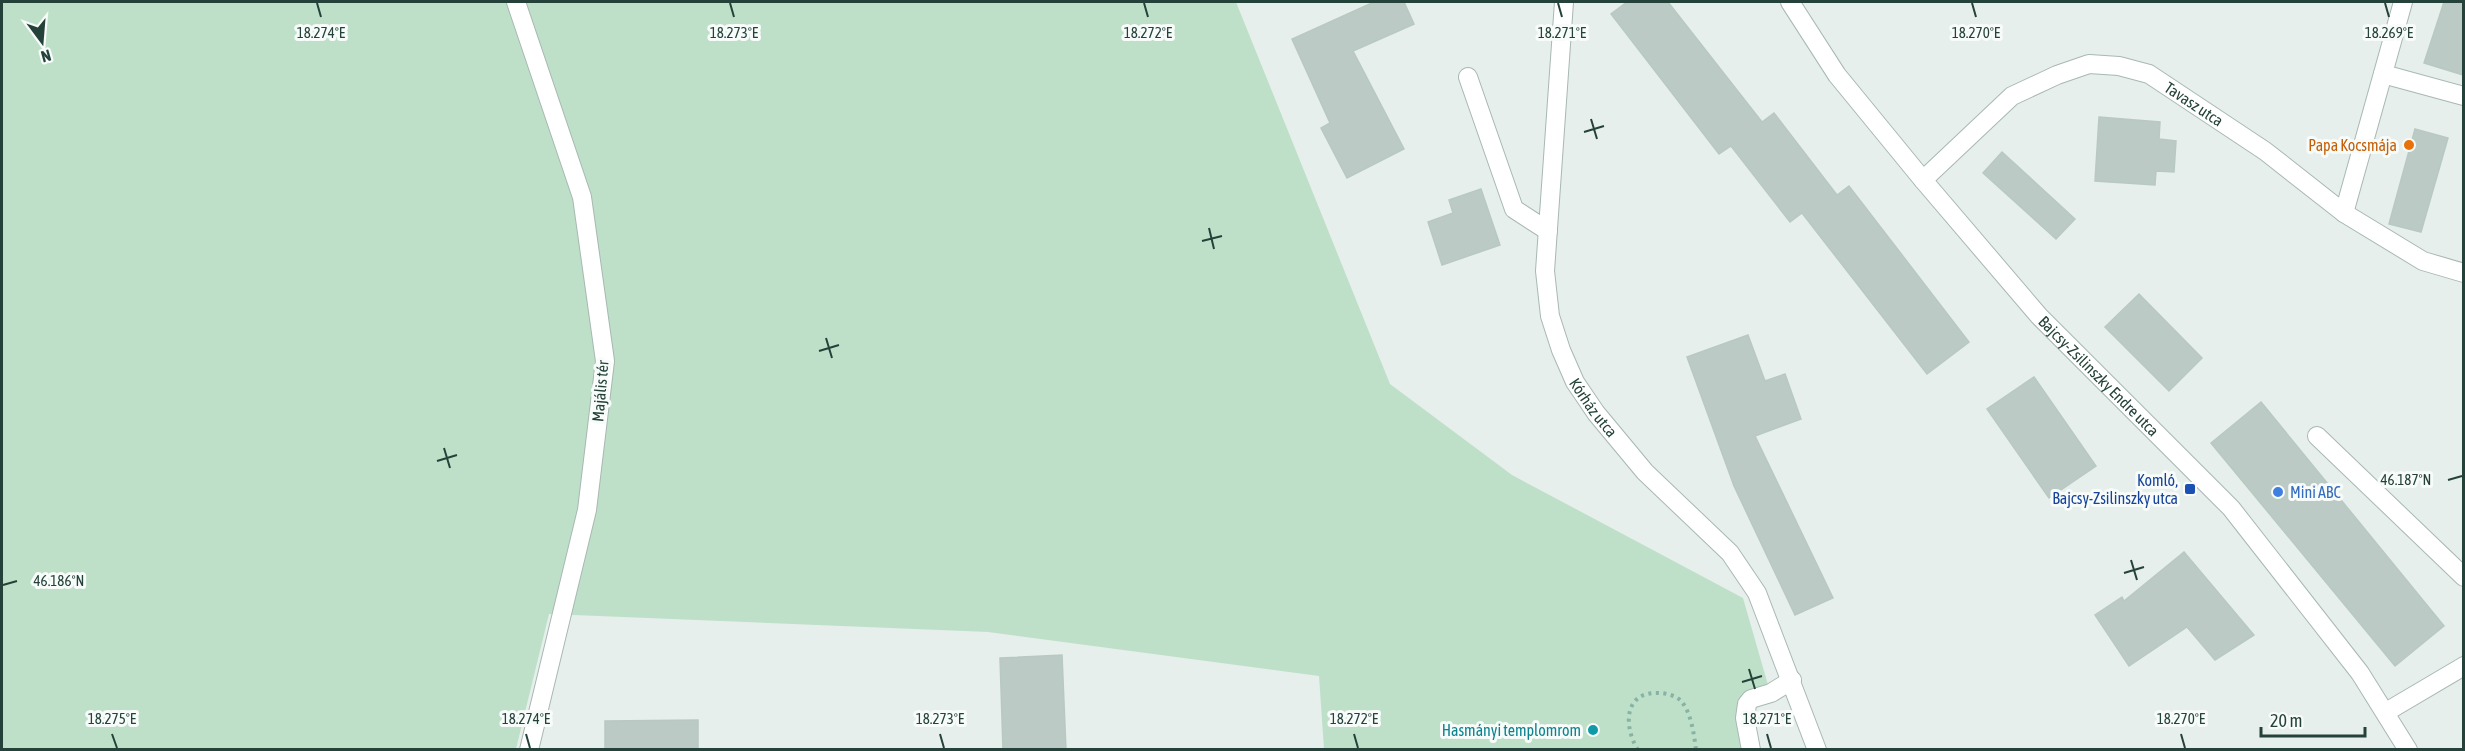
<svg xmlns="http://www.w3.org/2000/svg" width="2465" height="751" viewBox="0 0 2465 751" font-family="'Asap Condensed',sans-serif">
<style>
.green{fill:#bfe0c8}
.building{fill:#bbcac4;stroke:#b8c9c2;stroke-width:1.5}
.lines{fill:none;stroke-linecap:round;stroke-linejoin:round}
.minor-casing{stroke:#a8b8b2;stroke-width:20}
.path{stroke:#86b3a5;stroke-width:4;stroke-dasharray:3 4.5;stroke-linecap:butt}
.minor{stroke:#fff;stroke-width:18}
.ticks{fill:none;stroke:#24423a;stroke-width:2}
.food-dot{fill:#e8710a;stroke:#f7fbf9;stroke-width:2}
.transit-dot{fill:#1a4fb4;stroke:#f7fbf9;stroke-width:2}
.shop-dot{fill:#3f7fe0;stroke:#f7fbf9;stroke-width:2}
.culture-dot{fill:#0f9aa8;stroke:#f7fbf9;stroke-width:2}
.labels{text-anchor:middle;stroke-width:6;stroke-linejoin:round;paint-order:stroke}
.street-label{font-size:16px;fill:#24423a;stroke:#f7fbf9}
.food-label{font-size:16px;fill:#c56008;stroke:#f7fbf9;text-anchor:end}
.transit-label{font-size:16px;fill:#164399;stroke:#f7fbf9;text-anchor:end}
.shop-label{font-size:16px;fill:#366cbe;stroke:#f7fbf9;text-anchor:start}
.culture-label{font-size:16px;fill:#0d838f;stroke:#f7fbf9;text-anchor:end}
.ticks-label{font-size:15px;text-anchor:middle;fill:#24423a;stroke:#f7fbf9;stroke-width:6;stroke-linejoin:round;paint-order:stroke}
</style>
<rect width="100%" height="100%" fill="#e6efeb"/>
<path class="green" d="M 2,2 L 1236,2 L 1390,384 L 1512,475 L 1743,598 L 1768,685 L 1748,695 L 1746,749 L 1324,749 L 1319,676 L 988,632 L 549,614 L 516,749 L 2,749 Z"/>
<path class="building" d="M 1374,2 L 1404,2 L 1414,24 L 1353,51 L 1404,149 L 1347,178 L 1321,128 L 1330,123 L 1292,39 Z
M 1627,2 L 1668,2 L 1762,122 L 1774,113 L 1837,195 L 1849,186 L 1969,342 L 1927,374 L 1802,213 L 1790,222 L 1731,146 L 1719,154 L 1611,14 Z
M 2444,2 L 2463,2 L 2463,75 L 2424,63 Z
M 2099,117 L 2160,122 L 2159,139 L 2176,141 L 2174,172 L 2156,171 L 2155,185 L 2095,181 Z
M 2415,129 L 2448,138 L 2421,232 L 2389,224 Z
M 2002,152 L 2075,219 L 2056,239 L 1983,173 Z
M 1481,189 L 1500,245 L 1442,265 L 1428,222 L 1453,213 L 1449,200 Z
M 2139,294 L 2202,358 L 2169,391 L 2105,327 Z
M 1748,335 L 1765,381 L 1785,374 L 1801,419 L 1755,436 L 1833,598 L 1795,615 L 1734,486 L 1687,357 Z
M 2034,377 L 2096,466 L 2049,498 L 1987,409 Z
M 2261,402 L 2444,626 L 2395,666 L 2211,443 Z
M 2184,552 L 2254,635 L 2215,660 L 2187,627 L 2129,666 L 2095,615 L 2122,597 L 2124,601 Z
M 1062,655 L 1066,750 L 1003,750 L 1000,658 Z
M 698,720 L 698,750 L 605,750 L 605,721 Z"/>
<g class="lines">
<g class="minor-casing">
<g id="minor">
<path d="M 516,2 L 582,197 L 605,361 L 587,510 L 529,750"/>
<path id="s1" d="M 1564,2 L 1545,271 L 1550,316 L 1561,350 L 1575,382 L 1596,413 L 1645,472 L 1730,553 L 1757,593 L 1817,750"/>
<path id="s2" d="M 1790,2 L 1837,75 L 1923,180 L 2039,316 L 2231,508 L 2360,673 L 2408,750"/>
<path d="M 2383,74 L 2464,96"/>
<path d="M 1468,77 L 1514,209 L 1548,231"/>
<path id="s3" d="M 1923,180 L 2012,96 L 2057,75 L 2089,64 L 2119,66 L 2149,74 L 2265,151 L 2344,213 L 2423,261 L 2464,273"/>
<path d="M 2344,213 L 2403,2"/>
<path d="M 2317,436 L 2464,577"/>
<path d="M 2386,712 L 2464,666"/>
<path d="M 1751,750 L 1745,718 L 1747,704 L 1751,699 L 1771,693 L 1792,680"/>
</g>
</g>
<path class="path" d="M 1638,750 C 1623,726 1624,691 1659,693 C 1666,693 1677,696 1681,701 C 1691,712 1694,734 1696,750"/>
<use href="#minor" class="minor"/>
</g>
<path class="ticks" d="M 317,3 L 321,17M 730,3 L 734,17M 1144,3 L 1148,17M 1558,3 L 1562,17M 1972,3 L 1976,17M 2385,3 L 2389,17M 1591,119 L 1597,139M 1584,132 L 1604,126M 1209,228 L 1214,249M 1202,241 L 1222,236M 826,338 L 832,358M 819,351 L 839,345M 444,448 L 450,468M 437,461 L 457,455M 2448,480 L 2462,476M 2131,560 L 2137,580M 2124,573 L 2144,567M 3,585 L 17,581M 1749,669 L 1755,689M 1742,682 L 1762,676M 112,734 L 117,748M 526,734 L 530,748M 940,734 L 944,748M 1354,734 L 1358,748M 1767,734 L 1771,748M 2181,734 L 2185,748"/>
<circle class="food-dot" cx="2409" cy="145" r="6"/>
<rect class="transit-dot" x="2184" y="483" width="12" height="12" rx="3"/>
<circle class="shop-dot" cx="2278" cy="492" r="6"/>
<circle class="culture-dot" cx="1593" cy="730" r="6"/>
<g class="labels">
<g class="street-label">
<text dy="6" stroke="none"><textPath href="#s3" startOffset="321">Tavasz utca</textPath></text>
<text dy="6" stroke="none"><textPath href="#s2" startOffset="486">Bajcsy-Zsilinszky Endre utca</textPath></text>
<text transform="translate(600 391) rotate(-85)" y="6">Majális tér</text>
<text dy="6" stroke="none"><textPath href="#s1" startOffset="417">Kórház utca</textPath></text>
</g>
<g class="food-label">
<text x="2397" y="151">Papa Kocsmája</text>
</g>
<g class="transit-label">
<text x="2178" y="486">Komló,<tspan x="2178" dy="18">Bajcsy-Zsilinszky utca</tspan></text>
</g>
<g class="shop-label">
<text x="2290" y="498">Mini ABC</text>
</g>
<g class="culture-label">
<text x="1581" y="736">Hasmányi templomrom</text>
</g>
</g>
<g class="ticks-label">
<text x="321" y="38">18.274°E</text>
<text x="734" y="38">18.273°E</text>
<text x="1148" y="38">18.272°E</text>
<text x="1562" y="38">18.271°E</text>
<text x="1976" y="38">18.270°E</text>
<text x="2389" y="38">18.269°E</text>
<text x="2406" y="485">46.187°N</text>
<text x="59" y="586">46.186°N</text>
<text x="112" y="724">18.275°E</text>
<text x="526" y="724">18.274°E</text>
<text x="940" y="724">18.273°E</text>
<text x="1354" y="724">18.272°E</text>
<text x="1767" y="724">18.271°E</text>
<text x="2181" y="724">18.270°E</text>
</g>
<rect width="2465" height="751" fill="none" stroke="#24423a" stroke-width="6"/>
<g transform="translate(42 42) rotate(164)" stroke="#f7fbf9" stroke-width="4.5" paint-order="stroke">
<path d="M0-4.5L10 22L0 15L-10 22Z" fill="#24423a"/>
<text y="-9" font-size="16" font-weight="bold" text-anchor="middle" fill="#24423a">N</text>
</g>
<path d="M2261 727v9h104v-9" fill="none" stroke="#24423a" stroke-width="3"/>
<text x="2270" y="727" font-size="18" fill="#24423a" stroke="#f7fbf9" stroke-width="4.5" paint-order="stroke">20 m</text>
</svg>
